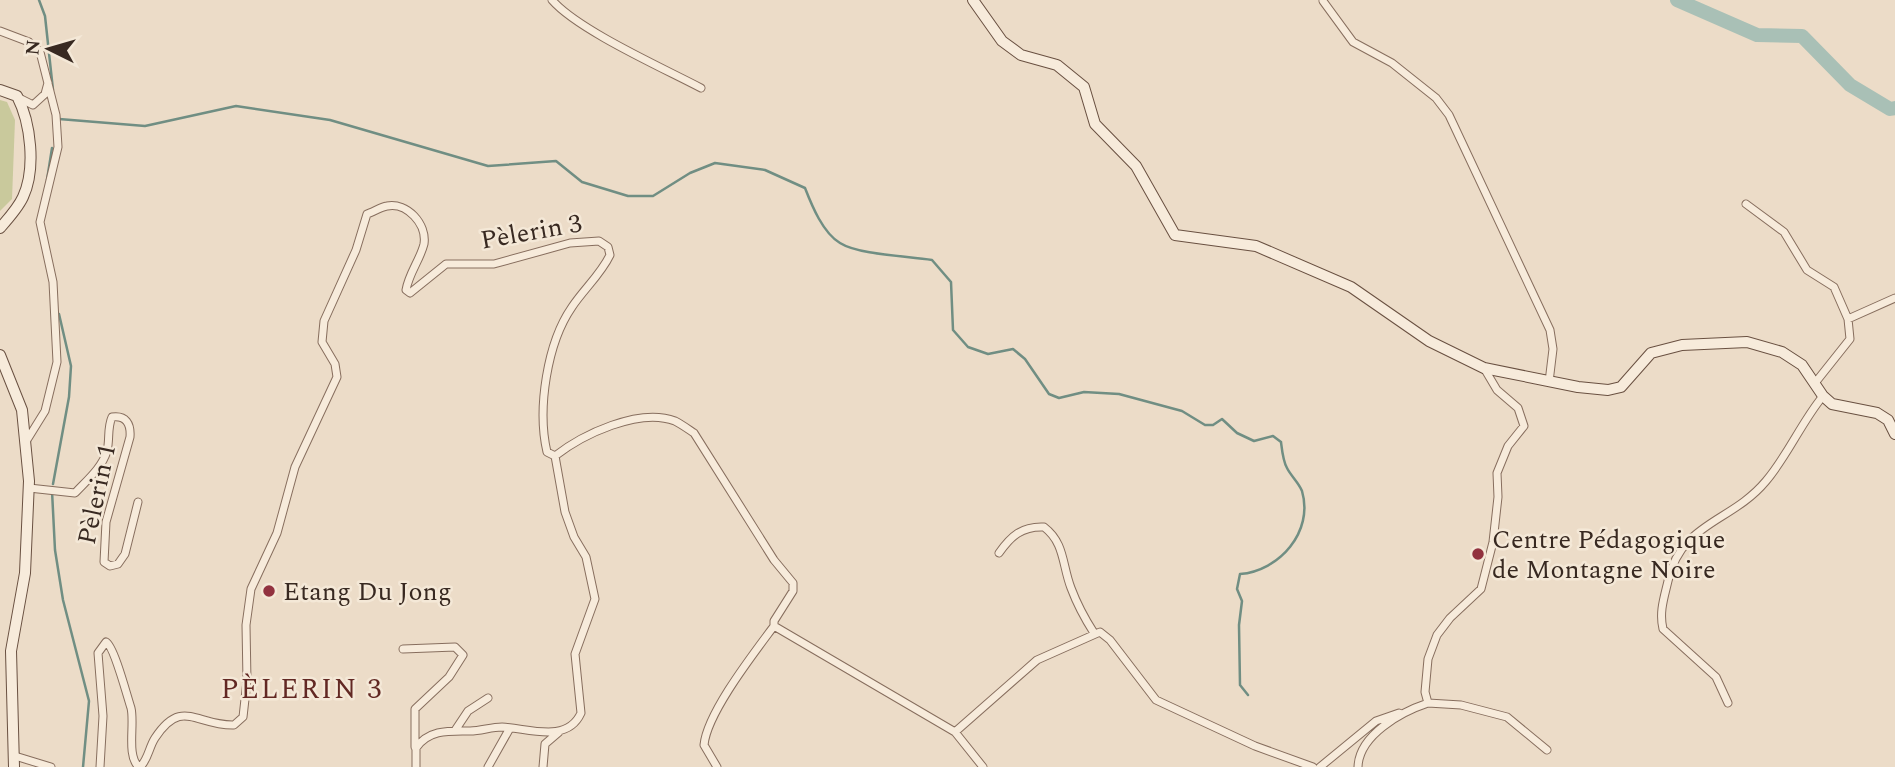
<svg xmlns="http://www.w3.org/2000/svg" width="1895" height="767" viewBox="0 0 1895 767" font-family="Spectral,serif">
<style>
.green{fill:#c9c99c}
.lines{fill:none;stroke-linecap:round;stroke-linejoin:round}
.stream{stroke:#708e83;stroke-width:2.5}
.river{stroke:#a9c0b6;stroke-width:14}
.street-casing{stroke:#876e5e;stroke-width:9}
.secondary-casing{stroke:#695041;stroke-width:12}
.street{stroke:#f7ebdb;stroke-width:7}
.secondary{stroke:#f7ebdb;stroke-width:10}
.poi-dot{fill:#92323f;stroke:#f4e8d7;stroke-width:2.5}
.labels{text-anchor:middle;stroke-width:5;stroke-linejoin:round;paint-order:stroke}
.street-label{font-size:26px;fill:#382921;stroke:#f4e8d7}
.poi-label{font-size:26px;fill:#382921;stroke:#f4e8d7;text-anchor:start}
.neighbourhood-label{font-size:28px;letter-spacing:2px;fill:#622823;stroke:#f4e8d7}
</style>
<rect width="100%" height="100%" fill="#ecdcc8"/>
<path class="green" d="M 0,100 L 7,102 L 15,120 L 12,199 L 0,211 Z"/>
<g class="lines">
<path class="stream" d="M 39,0 L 45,16 L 53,90
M 59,119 L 145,126 L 236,106 L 330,120 L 488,166 L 556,161 L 582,182 L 628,196 L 653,196 L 690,173 L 715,163 L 765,170 L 805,188 C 812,206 823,233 840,243 C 859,255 908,256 932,260 L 951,282 L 953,330 L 968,347 L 988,354 L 1013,349 L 1025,359 L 1049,394 L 1059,398 L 1084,392 L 1119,394 L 1182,411 L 1205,425 L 1213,425 L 1222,419 L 1237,433 L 1254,441 L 1273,436 L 1281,442 C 1282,450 1283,461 1287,468 C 1291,476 1299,483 1302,491 C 1314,532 1279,571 1240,574 L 1237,589 L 1242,601 L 1239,625 L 1240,685 L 1248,695
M 47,180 L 52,148
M 53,484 L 69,397 L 71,366 L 59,314
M 52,491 L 55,550 L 63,600 L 89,701 L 83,767"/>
<path class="river" d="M 1677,0 L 1757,35 L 1802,36 L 1850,85 L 1890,109 L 1895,108"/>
<g class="street-casing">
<path id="street" d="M 552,0 C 578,30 663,68 701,88
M 1323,1 L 1353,42 L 1392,63 L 1436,98 L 1449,115 L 1550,330 L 1553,349 L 1549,382
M 0,31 L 29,42 L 40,52 L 56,115 L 58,147 L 40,222 L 53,282 L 57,362 L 45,411 L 27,440
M 17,97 L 33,105 L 45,94 L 48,83
M 1746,204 L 1784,232 L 1807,270 L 1834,287 L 1848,319 L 1850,339 L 1815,383
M 1848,319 L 1895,298
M 29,488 L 75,493 C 86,481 102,468 107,451 C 110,440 107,428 112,417 C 126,415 131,424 130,437 L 106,522 L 104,562 L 110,566 L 118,564 L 125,554 L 138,502
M 999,553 C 1011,536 1022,526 1044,527 C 1065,543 1062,565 1071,588 C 1077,604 1085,619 1094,633
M 774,626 L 955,732 L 983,767
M 403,649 L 455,647 L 463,655 L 449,677 L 415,709 L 415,747
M 1428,703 L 1461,705 L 1507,717 L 1547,750
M 1728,703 L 1716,677 L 1663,629 C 1659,612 1664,598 1668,581 C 1681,522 1731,523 1766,481 C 1788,455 1801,423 1823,396
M 456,729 L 468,711 L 488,698
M 955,732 L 1037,660 L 1100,632 L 1110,640 L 1156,700 L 1255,746 L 1313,767
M 15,756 L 51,767
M 100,767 L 103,716 L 98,653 L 106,642 C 114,646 127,696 131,708 C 135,724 126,756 139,767
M 140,767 C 148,760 149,747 155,738 C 182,697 196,726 234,725 L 243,717 L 247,681 L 246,625 L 251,589 L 277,533 L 295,467 L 337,377 L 335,364 L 322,342 L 324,321 L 356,250 L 367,214 C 373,212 381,207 387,206 C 407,202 427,224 424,244 C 420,260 409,273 406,290 L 410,293 L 446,264 L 494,264 L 570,243 L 599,241 L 608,247 L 610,255 C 601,274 584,289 572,307 C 547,343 537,409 547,452 L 555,456 C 582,435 639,407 675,421 C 681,424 688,429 694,433 L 774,560 L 793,583 L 793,591 L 774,621 L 774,626 C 754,653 707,713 704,745 L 717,767
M 416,767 L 416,748 C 429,729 450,731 470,731 C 481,731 491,727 502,727 C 528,728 567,744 581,713 L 575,654 L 595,599 L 586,557 L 574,537 L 565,512 L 555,456
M 488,767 L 510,728
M 543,767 L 545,744 L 559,732
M 1320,767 L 1376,721 L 1399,713
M 1358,767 C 1359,735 1401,712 1428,703 L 1425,692 L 1428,659 L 1437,635 L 1450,618 L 1481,589 L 1493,542 L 1498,497 L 1497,473 L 1508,446 L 1524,426 L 1518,408 L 1497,390 L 1484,368"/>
</g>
<g class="secondary-casing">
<path id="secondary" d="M 973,0 L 1002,41 L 1021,55 L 1057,65 L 1084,87 L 1095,124 L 1136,166 L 1175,235 L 1256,246 L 1351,287 L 1429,341 L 1484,368 L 1578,387 L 1608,390 L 1621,387 L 1651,353 L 1682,345 L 1747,342 L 1782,352 L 1802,365 L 1823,396 L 1832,404 L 1877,413 L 1888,420 L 1895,434
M 0,90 L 17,96 C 31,123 36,169 23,197 C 18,208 8,219 0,228
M 0,355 L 22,410 L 29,481 L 25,573 L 11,651 L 14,767"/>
</g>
<use href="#street" class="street"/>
<use href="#secondary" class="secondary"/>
</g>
<g class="poi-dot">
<circle cx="1478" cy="554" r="7"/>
<circle cx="269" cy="591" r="7"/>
</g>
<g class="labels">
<g class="street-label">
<text transform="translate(531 231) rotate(-10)" y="9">Pèlerin 3</text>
<text transform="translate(96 494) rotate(-78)" y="9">Pèlerin 1</text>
</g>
<g class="poi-label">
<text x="1492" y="548">Centre Pédagogique<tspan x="1492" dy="30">de Montagne Noire</tspan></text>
<text x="283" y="600">Etang Du Jong</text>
</g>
<g class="neighbourhood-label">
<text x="302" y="698">PÈLERIN 3</text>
</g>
</g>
<g transform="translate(49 49) rotate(275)" stroke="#f4e8d7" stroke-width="5" paint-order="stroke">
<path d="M0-5L12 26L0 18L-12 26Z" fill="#382921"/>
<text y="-10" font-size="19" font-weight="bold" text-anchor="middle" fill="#382921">N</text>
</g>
</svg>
